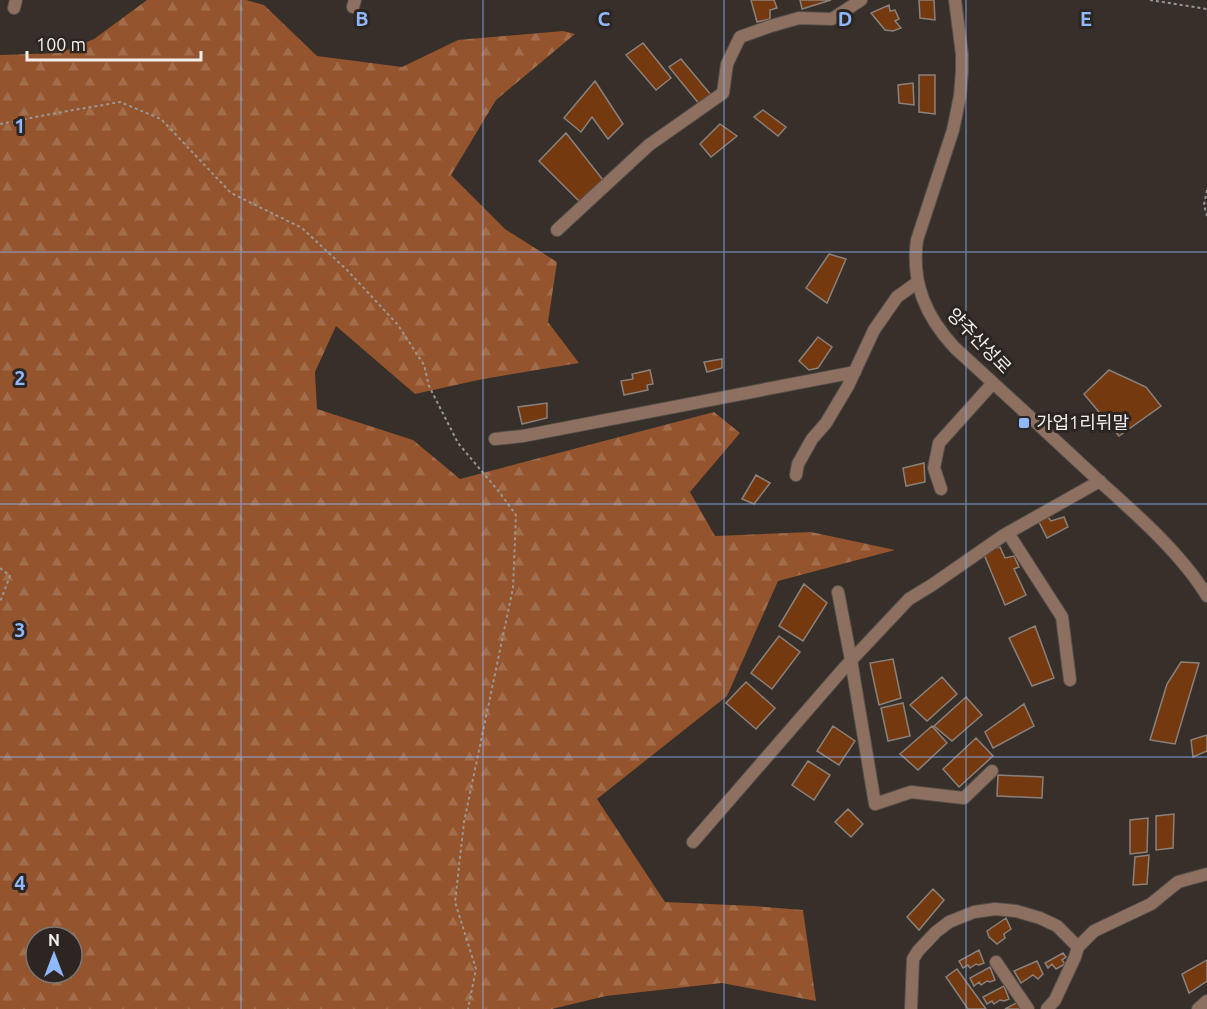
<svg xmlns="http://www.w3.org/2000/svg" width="1207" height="1009" viewBox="0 0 1207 1009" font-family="Ubuntu,'Noto Sans KR',sans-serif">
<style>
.forest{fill:url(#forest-firs);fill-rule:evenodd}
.building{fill:#753910;stroke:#8b817b;stroke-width:1.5}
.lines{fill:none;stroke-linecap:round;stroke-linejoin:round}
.minor-casing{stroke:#554e49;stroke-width:14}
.path{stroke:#9d9793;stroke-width:2;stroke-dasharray:3 3;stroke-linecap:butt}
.minor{stroke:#8d7060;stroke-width:12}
.grid{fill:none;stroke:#8fb8fd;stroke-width:1.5;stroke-opacity:0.55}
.poi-dot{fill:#8fb8fd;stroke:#2d2521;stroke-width:2}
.labels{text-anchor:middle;stroke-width:6;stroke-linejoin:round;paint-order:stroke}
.street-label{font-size:18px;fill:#f4efec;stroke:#2d2521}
.poi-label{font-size:18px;fill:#f4efec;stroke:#2d2521;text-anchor:start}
.grid-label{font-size:20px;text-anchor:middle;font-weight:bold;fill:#8fb8fd;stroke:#2d2521;stroke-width:6;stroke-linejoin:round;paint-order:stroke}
</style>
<defs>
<pattern id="forest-firs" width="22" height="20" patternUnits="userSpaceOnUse" patternTransform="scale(1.5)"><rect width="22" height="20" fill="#93542e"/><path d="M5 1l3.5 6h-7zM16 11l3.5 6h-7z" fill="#a36d4c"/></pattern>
</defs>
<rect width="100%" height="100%" fill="#372f2a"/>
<path class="forest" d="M 147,0 L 246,0 L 264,5 L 317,56 L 402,67 L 458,40 L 563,31 L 575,34 L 496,100 L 451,175 L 505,229 L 557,262 L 548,322 L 579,363 L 483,379 L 415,394 L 336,326 L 315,372 L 317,409 L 413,440 L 460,479 L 714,412 L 740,433 L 690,492 L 715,536 L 811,532 L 895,550 L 778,581 L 727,696 L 597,799 L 665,902 L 754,906 L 803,910 L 816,1001 L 722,983 L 606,996 L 552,1009 L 0,1009 L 0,55 L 60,53 L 94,39 ZM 36,937 L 72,937 L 72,973 L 36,973 Z"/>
<path class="building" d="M 751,0 L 774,0 L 777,8 L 770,10 L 770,19 L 757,22 Z
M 800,0 L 831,0 L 802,9 Z
M 919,0 L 934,0 L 935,20 L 920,18 Z
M 889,5 L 890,11 L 895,10 L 899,19 L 895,21 L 901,28 L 893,31 L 885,30 L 871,13 Z
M 643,43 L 671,78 L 656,90 L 626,55 Z
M 681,59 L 712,96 L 700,105 L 669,67 Z
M 919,75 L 935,75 L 935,114 L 919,112 Z
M 595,81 L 623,124 L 608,139 L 592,117 L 581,132 L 564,118 Z
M 913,83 L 914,105 L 899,103 L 898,85 Z
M 763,110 L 786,127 L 778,136 L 754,117 Z
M 720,124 L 737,136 L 711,157 L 700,144 Z
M 566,133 L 603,180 L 579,201 L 539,161 Z
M 829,254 L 846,259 L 827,303 L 806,288 Z
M 818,337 L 832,347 L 818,368 L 809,370 L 799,361 Z
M 722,359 L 722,368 L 707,372 L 704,362 Z
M 650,370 L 653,384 L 647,385 L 648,390 L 624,395 L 621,381 L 633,379 L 632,374 Z
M 1109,370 L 1146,387 L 1161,406 L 1119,436 L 1084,394 Z
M 547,403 L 547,418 L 522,424 L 518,407 Z
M 924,463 L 925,482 L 906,486 L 903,468 Z
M 756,475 L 770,483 L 754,504 L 742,499 Z
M 1047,516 L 1051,521 L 1064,517 L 1068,527 L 1047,538 L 1039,522 Z
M 1000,547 L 1005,558 L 1014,556 L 1019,567 L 1014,569 L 1026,595 L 1005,605 L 983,552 Z
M 804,584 L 827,603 L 803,641 L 779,626 Z
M 1035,626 L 1054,678 L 1032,686 L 1009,638 Z
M 779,636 L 800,652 L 772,689 L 751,673 Z
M 893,659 L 901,698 L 879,705 L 870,663 Z
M 1181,662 L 1199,663 L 1175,744 L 1150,740 L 1167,684 Z
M 942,677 L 957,694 L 927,721 L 910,705 Z
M 746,682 L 775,708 L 756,729 L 726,703 Z
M 966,697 L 982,715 L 952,741 L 934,726 Z
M 903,703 L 910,736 L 888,741 L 881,708 Z
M 1024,704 L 1034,726 L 993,748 L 985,732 Z
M 833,726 L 855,741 L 839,765 L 817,751 Z
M 932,726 L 947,743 L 918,770 L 900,754 Z
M 1207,735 L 1207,751 L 1193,757 L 1191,740 Z
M 976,738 L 993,756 L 959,787 L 943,769 Z
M 808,761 L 830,775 L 814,800 L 792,785 Z
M 998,775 L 1043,777 L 1042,798 L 997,796 Z
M 848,809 L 863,824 L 851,837 L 835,822 Z
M 1174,814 L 1173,848 L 1156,850 L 1156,816 Z
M 1148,818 L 1147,852 L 1130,854 L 1130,820 Z
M 1149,855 L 1147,884 L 1133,885 L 1135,857 Z
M 933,889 L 944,900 L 919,930 L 907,917 Z
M 1006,918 L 1011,929 L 1004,934 L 1005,938 L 997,944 L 989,937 L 987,931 Z
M 979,950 L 984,963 L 979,965 L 976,964 L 970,968 L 968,965 L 963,968 L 959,961 Z
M 1063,953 L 1066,957 L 1062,960 L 1065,964 L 1056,969 L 1052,964 L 1048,968 L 1045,963 Z
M 1207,960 L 1207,981 L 1189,993 L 1182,974 Z
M 1037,961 L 1043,974 L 1038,979 L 1033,975 L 1021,983 L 1014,971 Z
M 990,967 L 995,980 L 990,982 L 987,981 L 981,985 L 979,982 L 974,986 L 970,978 Z
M 957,969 L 986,1009 L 968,1009 L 946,977 Z
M 1004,986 L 1009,999 L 1004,1001 L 1000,1000 L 994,1004 L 992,1001 L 987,1004 L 983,997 Z
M 1018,1002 L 1020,1009 L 1005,1009 Z"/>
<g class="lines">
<g class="minor-casing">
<path id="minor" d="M 955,0 L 962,54 L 962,71 L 960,96 L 953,130 L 917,240 C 911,283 926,317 955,348 C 1003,392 1050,435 1097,479 C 1135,513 1181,553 1207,596
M 353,7 L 355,0
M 14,8 L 16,0
M 557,230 L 649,145 L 723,93 L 727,64 L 740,37 L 771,26 L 799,18 L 832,19 L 861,0
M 495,439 L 523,436 L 855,372
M 796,475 L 798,464 L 812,439 L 826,423 L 848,386 L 874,330 L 897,297 L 918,282
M 941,489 L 934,468 L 939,443 L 993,383
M 1008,533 L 1062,617 L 1070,680
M 838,592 L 851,660 L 875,804 L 911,792 L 964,798 L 992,771
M 693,842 L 844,668 L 909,599 L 932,585 L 1004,535 L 1100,481
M 996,962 L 1028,1009
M 911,1009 L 913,959 L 918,951 L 936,932 L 949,922 L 974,912 L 995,909 L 1016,911 L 1040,918 L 1057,926 L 1078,947
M 1047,1009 L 1055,1000 L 1075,957 L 1078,947 L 1094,931 L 1151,904 L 1178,882 L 1207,874
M 1198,1009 L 1207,1001"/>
</g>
<path class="path" d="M 1150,0 L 1207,9
M 0,124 L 51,114 L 120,102 L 161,119 L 231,193 L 302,228 L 348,271 L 398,325 L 424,365 L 429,386 L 458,443 L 500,493 L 516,515 L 513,588 L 464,822 L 455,902 L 476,969 L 468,1009
M 1207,190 L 1204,205 L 1207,216
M 0,568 L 10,576 L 0,602"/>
<use href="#minor" class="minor"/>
</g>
<path class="grid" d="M 241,0 L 241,1009M 483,0 L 483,1009M 724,0 L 724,1009M 966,0 L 966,1009M 0,252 L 1207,252M 0,504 L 1207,504M 0,757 L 1207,757"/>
<rect class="poi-dot" x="1018" y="417" width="12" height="12" rx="3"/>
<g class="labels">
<g class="street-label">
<text transform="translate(979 341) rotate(46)" y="6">양주산성로</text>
</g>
<g class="poi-label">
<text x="1036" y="429">가업1리뒤말</text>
</g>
</g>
<g class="grid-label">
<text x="362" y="26">B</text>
<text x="604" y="26">C</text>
<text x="845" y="26">D</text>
<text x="1086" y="26">E</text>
<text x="20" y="133">1</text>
<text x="20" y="385">2</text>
<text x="20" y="637">3</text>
<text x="20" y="890">4</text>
</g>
<g transform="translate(54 955)"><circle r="28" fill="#2d2521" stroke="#7d7672" stroke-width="1.5"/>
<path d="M0-4.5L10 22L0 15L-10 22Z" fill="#8fb8fd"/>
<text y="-9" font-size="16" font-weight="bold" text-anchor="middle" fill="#f4efec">N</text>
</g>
<path d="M27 51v9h174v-9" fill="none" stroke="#f4efec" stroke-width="3"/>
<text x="36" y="51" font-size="18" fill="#f4efec" stroke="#2d2521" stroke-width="4.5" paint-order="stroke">100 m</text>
</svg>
